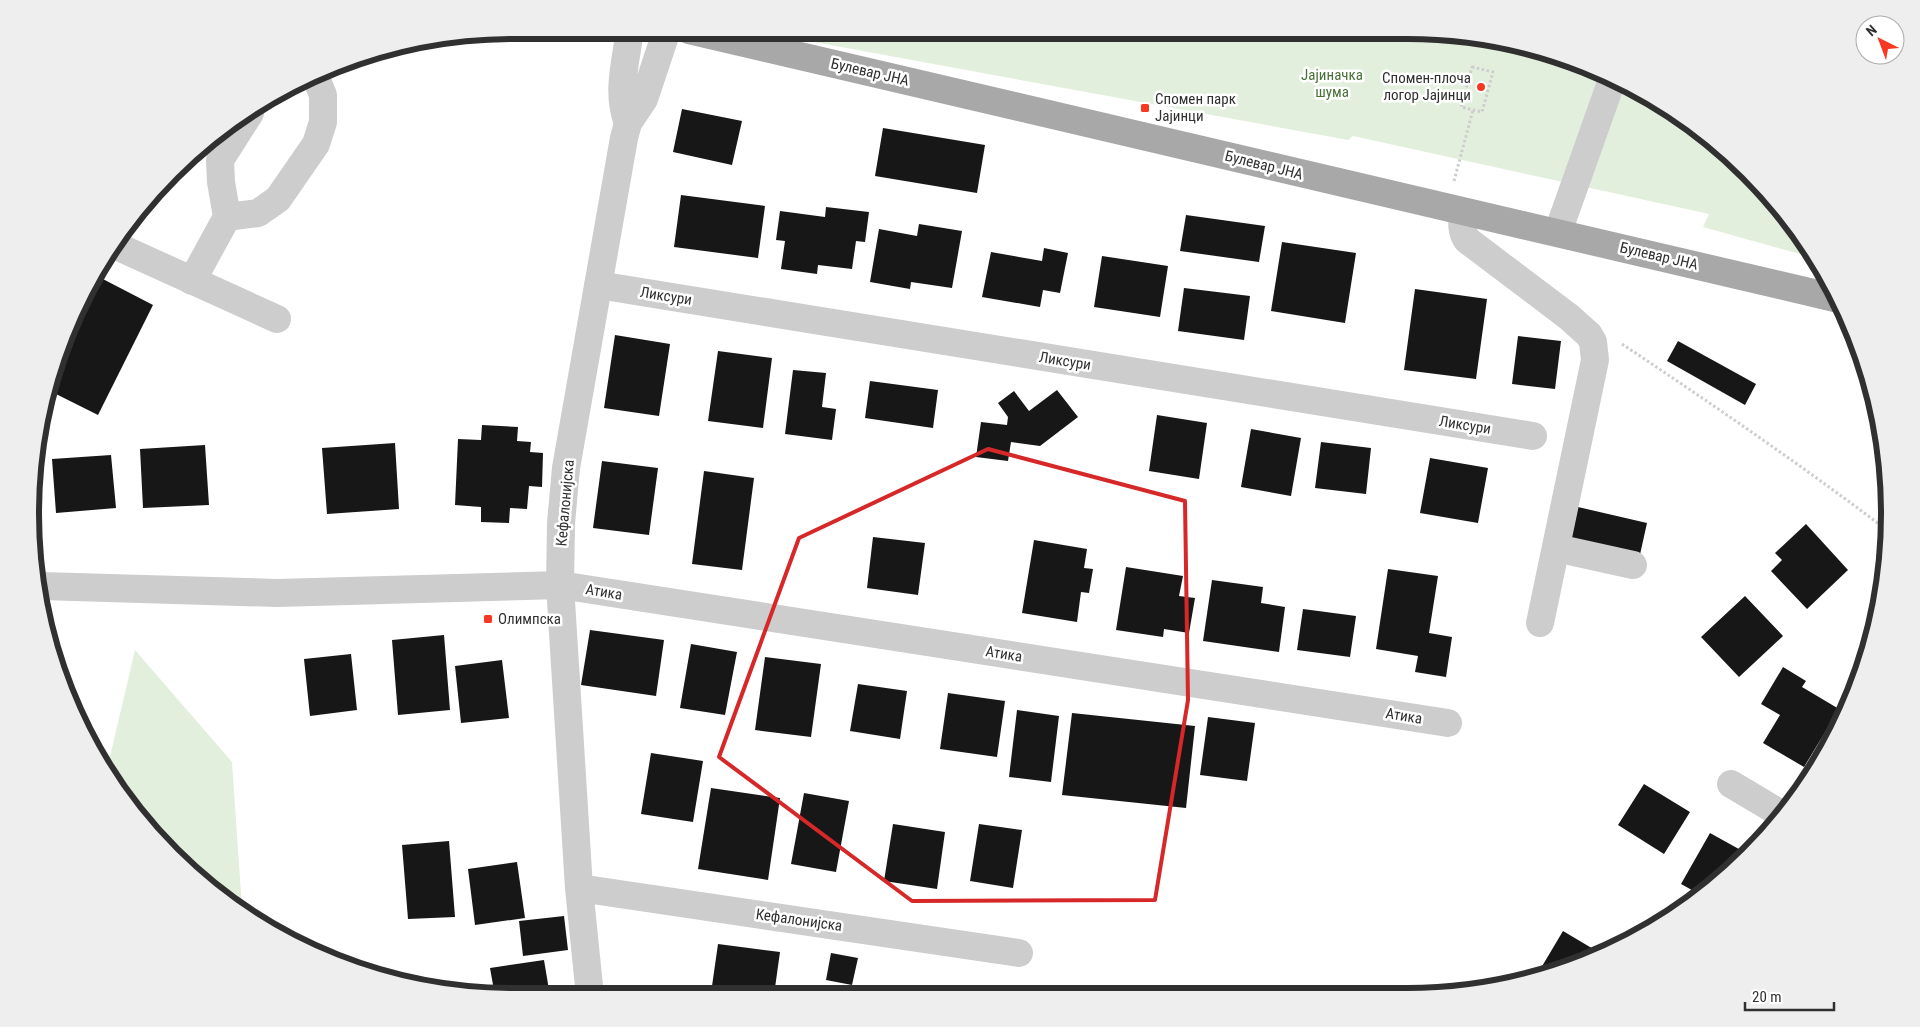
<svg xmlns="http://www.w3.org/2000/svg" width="1920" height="1027" viewBox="0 0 1920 1027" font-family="'Roboto Condensed',sans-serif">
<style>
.green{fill:#e3efdd}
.building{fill:#171717}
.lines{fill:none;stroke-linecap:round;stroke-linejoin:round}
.path{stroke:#cdcdcd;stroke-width:3;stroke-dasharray:2.5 2.5;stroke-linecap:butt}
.minor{stroke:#cdcdcd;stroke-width:28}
.major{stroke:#a8a8a8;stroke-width:28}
.marked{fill:none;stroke:#d62828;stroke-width:4;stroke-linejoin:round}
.poi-dot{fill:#f73923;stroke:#fff;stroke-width:2}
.labels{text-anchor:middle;stroke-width:5;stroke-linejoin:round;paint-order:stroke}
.street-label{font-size:15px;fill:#303030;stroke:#fff}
.park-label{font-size:15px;fill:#497138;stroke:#fff}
.poi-label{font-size:15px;fill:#303030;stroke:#fff;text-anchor:start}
.rim{fill:none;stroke:#303030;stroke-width:6}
</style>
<rect width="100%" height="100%" fill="#fff"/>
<path class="green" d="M 748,30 L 1438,31 L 1532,47 L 1648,95 L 1725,150 L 1790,219 L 1814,258 L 1703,227 L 1709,214 L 1353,136 L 1348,140 Z
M 135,650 L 232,762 L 242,908 L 150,833 L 108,765 Z"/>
<path class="building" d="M 682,109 L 742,121 L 732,165 L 673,152 Z
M 883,128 L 985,145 L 977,193 L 875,176 Z
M 681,195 L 765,206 L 758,258 L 674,247 Z
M 826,207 L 869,212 L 865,242 L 856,241 L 852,269 L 818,265 L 817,274 L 781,269 L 785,241 L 776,240 L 780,211 L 825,217 Z
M 1186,215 L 1265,226 L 1259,262 L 1180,251 Z
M 919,224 L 962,231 L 952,288 L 911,282 L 910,289 L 870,282 L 879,229 L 917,236 Z
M 1282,242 L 1356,253 L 1345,323 L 1271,311 Z
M 1044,248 L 1068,253 L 1060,293 L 1043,290 L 1040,307 L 982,297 L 991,252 L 1042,261 Z
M 1102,256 L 1168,266 L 1160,317 L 1094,307 Z
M 99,277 L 153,305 L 98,415 L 46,389 Z
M 1184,288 L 1250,296 L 1244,340 L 1178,331 Z
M 1415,289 L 1487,299 L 1476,379 L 1404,370 Z
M 615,335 L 670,344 L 659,416 L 604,408 Z
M 1518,336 L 1561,341 L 1555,389 L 1512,384 Z
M 1678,341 L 1756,384 L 1745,405 L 1667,361 Z
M 718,351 L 772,358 L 763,428 L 708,421 Z
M 793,370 L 826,373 L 822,407 L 836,409 L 832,440 L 785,434 Z
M 870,381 L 938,390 L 933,428 L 865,418 Z
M 1057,390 L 1078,417 L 1040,446 L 1011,442 L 1008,461 L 976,457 L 981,422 L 1007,425 L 1008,417 L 998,403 L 1014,391 L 1029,411 Z
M 1157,415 L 1207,423 L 1199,479 L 1149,471 Z
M 482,425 L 518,427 L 517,441 L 531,442 L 530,452 L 543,453 L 542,487 L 529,486 L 527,509 L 510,508 L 509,523 L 481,522 L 481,507 L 455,505 L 458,439 L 481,440 Z
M 1251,429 L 1301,438 L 1291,496 L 1241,487 Z
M 1321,442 L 1371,448 L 1366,494 L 1315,488 Z
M 395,443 L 399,509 L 327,514 L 322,448 Z
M 205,445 L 209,505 L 143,508 L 140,449 Z
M 111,455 L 116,508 L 56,513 L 52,459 Z
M 1430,458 L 1488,468 L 1478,523 L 1420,513 Z
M 602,461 L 658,468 L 649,535 L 593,528 Z
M 704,471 L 754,478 L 742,570 L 692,564 Z
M 1578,507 L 1647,523 L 1639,559 L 1570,543 Z
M 1806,524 L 1848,570 L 1807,609 L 1771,571 L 1782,560 L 1775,553 Z
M 873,537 L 925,543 L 918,595 L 867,588 Z
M 1034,540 L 1087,549 L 1084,568 L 1093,569 L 1089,593 L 1081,592 L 1077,622 L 1022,613 Z
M 1126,567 L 1183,576 L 1179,596 L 1195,598 L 1189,633 L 1164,629 L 1163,637 L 1116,630 Z
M 1388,569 L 1438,576 L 1429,633 L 1452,637 L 1446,677 L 1415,672 L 1418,656 L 1376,649 Z
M 1212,580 L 1263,587 L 1261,603 L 1285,607 L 1279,652 L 1203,641 Z
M 1745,596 L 1783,636 L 1739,677 L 1701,637 Z
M 1303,609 L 1356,616 L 1350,657 L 1297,650 Z
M 590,630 L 664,640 L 656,696 L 581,685 Z
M 444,635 L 450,710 L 398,715 L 392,640 Z
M 691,644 L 737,652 L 725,715 L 680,708 Z
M 351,654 L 357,710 L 310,716 L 304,659 Z
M 765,657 L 821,664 L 811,737 L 755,730 Z
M 502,660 L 509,718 L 461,723 L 455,666 Z
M 1783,667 L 1806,681 L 1802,687 L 1839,709 L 1804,767 L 1763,743 L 1780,715 L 1761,704 Z
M 858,684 L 907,691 L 900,739 L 850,731 Z
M 948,693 L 1005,701 L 997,757 L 940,749 Z
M 1017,710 L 1059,716 L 1051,782 L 1009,777 Z
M 1072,713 L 1195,726 L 1186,808 L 1062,795 Z
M 1208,717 L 1255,723 L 1247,781 L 1200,775 Z
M 651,753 L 703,761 L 693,822 L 641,814 Z
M 1644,784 L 1690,812 L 1664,854 L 1618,825 Z
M 711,788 L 780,798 L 768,880 L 698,869 Z
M 804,793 L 849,801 L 836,872 L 791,864 Z
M 893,824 L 945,832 L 937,889 L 884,881 Z
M 979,824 L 1022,830 L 1013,888 L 970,881 Z
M 1710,833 L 1746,853 L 1699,894 L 1681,884 Z
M 449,841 L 455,917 L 408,919 L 402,845 Z
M 517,862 L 525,918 L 475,925 L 468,869 Z
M 564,916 L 568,950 L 523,956 L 519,921 Z
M 1563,931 L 1600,953 L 1562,971 L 1551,974 L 1541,968 Z
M 718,944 L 780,952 L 774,995 L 732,995 L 711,993 Z
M 831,953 L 858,958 L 852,985 L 826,980 Z
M 544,960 L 550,996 L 495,996 L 490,968 Z"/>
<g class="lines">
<path class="path" d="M 1472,67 L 1493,72 L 1482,112 L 1461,107 Z
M 1454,181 L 1473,110
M 1622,344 C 1712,404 1801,465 1887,530"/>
<path class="minor" d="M 628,123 C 616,93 626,61 630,30
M 1463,212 C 1462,223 1461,231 1467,240 L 1569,317 L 1589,335 L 1593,342 L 1595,360 L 1540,623
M 227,217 L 258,213 L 278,199 L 316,144 L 323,122 L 323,95 L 316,78
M 1558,232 L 1612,80
M 112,244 L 277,319
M 192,281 L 227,217 L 221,182 L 220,160 L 250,113
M 598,285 L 1533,436
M 1556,548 L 1633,565
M 41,586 L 277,593 L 560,585 L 1448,723
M 1731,784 L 1783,815
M 579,888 L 1019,953
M 590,996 L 579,888 L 560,585 L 561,523 L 566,468 L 624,138 L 628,123 L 644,99 L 667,30"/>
<path class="major" d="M 689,30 L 1839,299"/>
</g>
<path class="marked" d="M 988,449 L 1185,501 L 1188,700 L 1155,900 L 912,901 L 719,757 L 799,538 Z"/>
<g class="poi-dot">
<circle cx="1481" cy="87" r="5"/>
<rect x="1140" y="103" width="10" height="10" rx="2.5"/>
<rect x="483" y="614" width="10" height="10" rx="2.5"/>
</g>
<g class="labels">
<g class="street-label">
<text transform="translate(870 72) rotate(13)" y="5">Булевар ЈНА</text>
<text transform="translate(1264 165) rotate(14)" y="5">Булевар ЈНА</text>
<text transform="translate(1659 256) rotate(13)" y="5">Булевар ЈНА</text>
<text transform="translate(666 296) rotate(9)" y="5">Ликсури</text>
<text transform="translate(1065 361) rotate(9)" y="5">Ликсури</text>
<text transform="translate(1465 425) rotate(9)" y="5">Ликсури</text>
<text transform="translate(565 503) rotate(-85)" y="5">Кефалонијска</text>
<text transform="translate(604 592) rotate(9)" y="5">Атика</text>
<text transform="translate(1004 654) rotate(9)" y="5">Атика</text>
<text transform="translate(1404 716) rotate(9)" y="5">Атика</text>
<text transform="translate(799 920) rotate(8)" y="5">Кефалонијска</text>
</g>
<g class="park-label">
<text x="1332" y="80">Јајиначка<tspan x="1332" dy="17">шума</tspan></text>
</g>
<g class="poi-label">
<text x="1471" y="83" text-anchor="end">Спомен-плоча<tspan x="1471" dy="17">логор Јајинци</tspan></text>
<text x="1155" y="104">Спомен парк<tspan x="1155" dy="17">Јајинци</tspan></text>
<text x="498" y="624">Олимпска</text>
</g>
</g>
<path d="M0 0H1920V1027H0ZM513 39H1407A474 474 0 0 1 1881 513V514A474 474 0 0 1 1407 988H513A474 474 0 0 1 39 514V513A474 474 0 0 1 513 39Z" fill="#eee" fill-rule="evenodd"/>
<path class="rim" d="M513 39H1407A474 474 0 0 1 1881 513V514A474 474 0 0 1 1407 988H513A474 474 0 0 1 39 514V513A474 474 0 0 1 513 39Z"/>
<g transform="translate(1880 40) rotate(318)"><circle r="24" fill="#ffffff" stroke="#acacac"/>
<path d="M0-4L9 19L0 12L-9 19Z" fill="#f73923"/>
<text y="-8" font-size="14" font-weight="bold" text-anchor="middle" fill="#303030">N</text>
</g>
<path d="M1745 1002v8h89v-8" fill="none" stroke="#303030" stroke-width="2.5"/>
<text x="1752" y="1002" font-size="15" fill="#303030" stroke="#ffffff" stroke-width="4" paint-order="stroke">20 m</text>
</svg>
